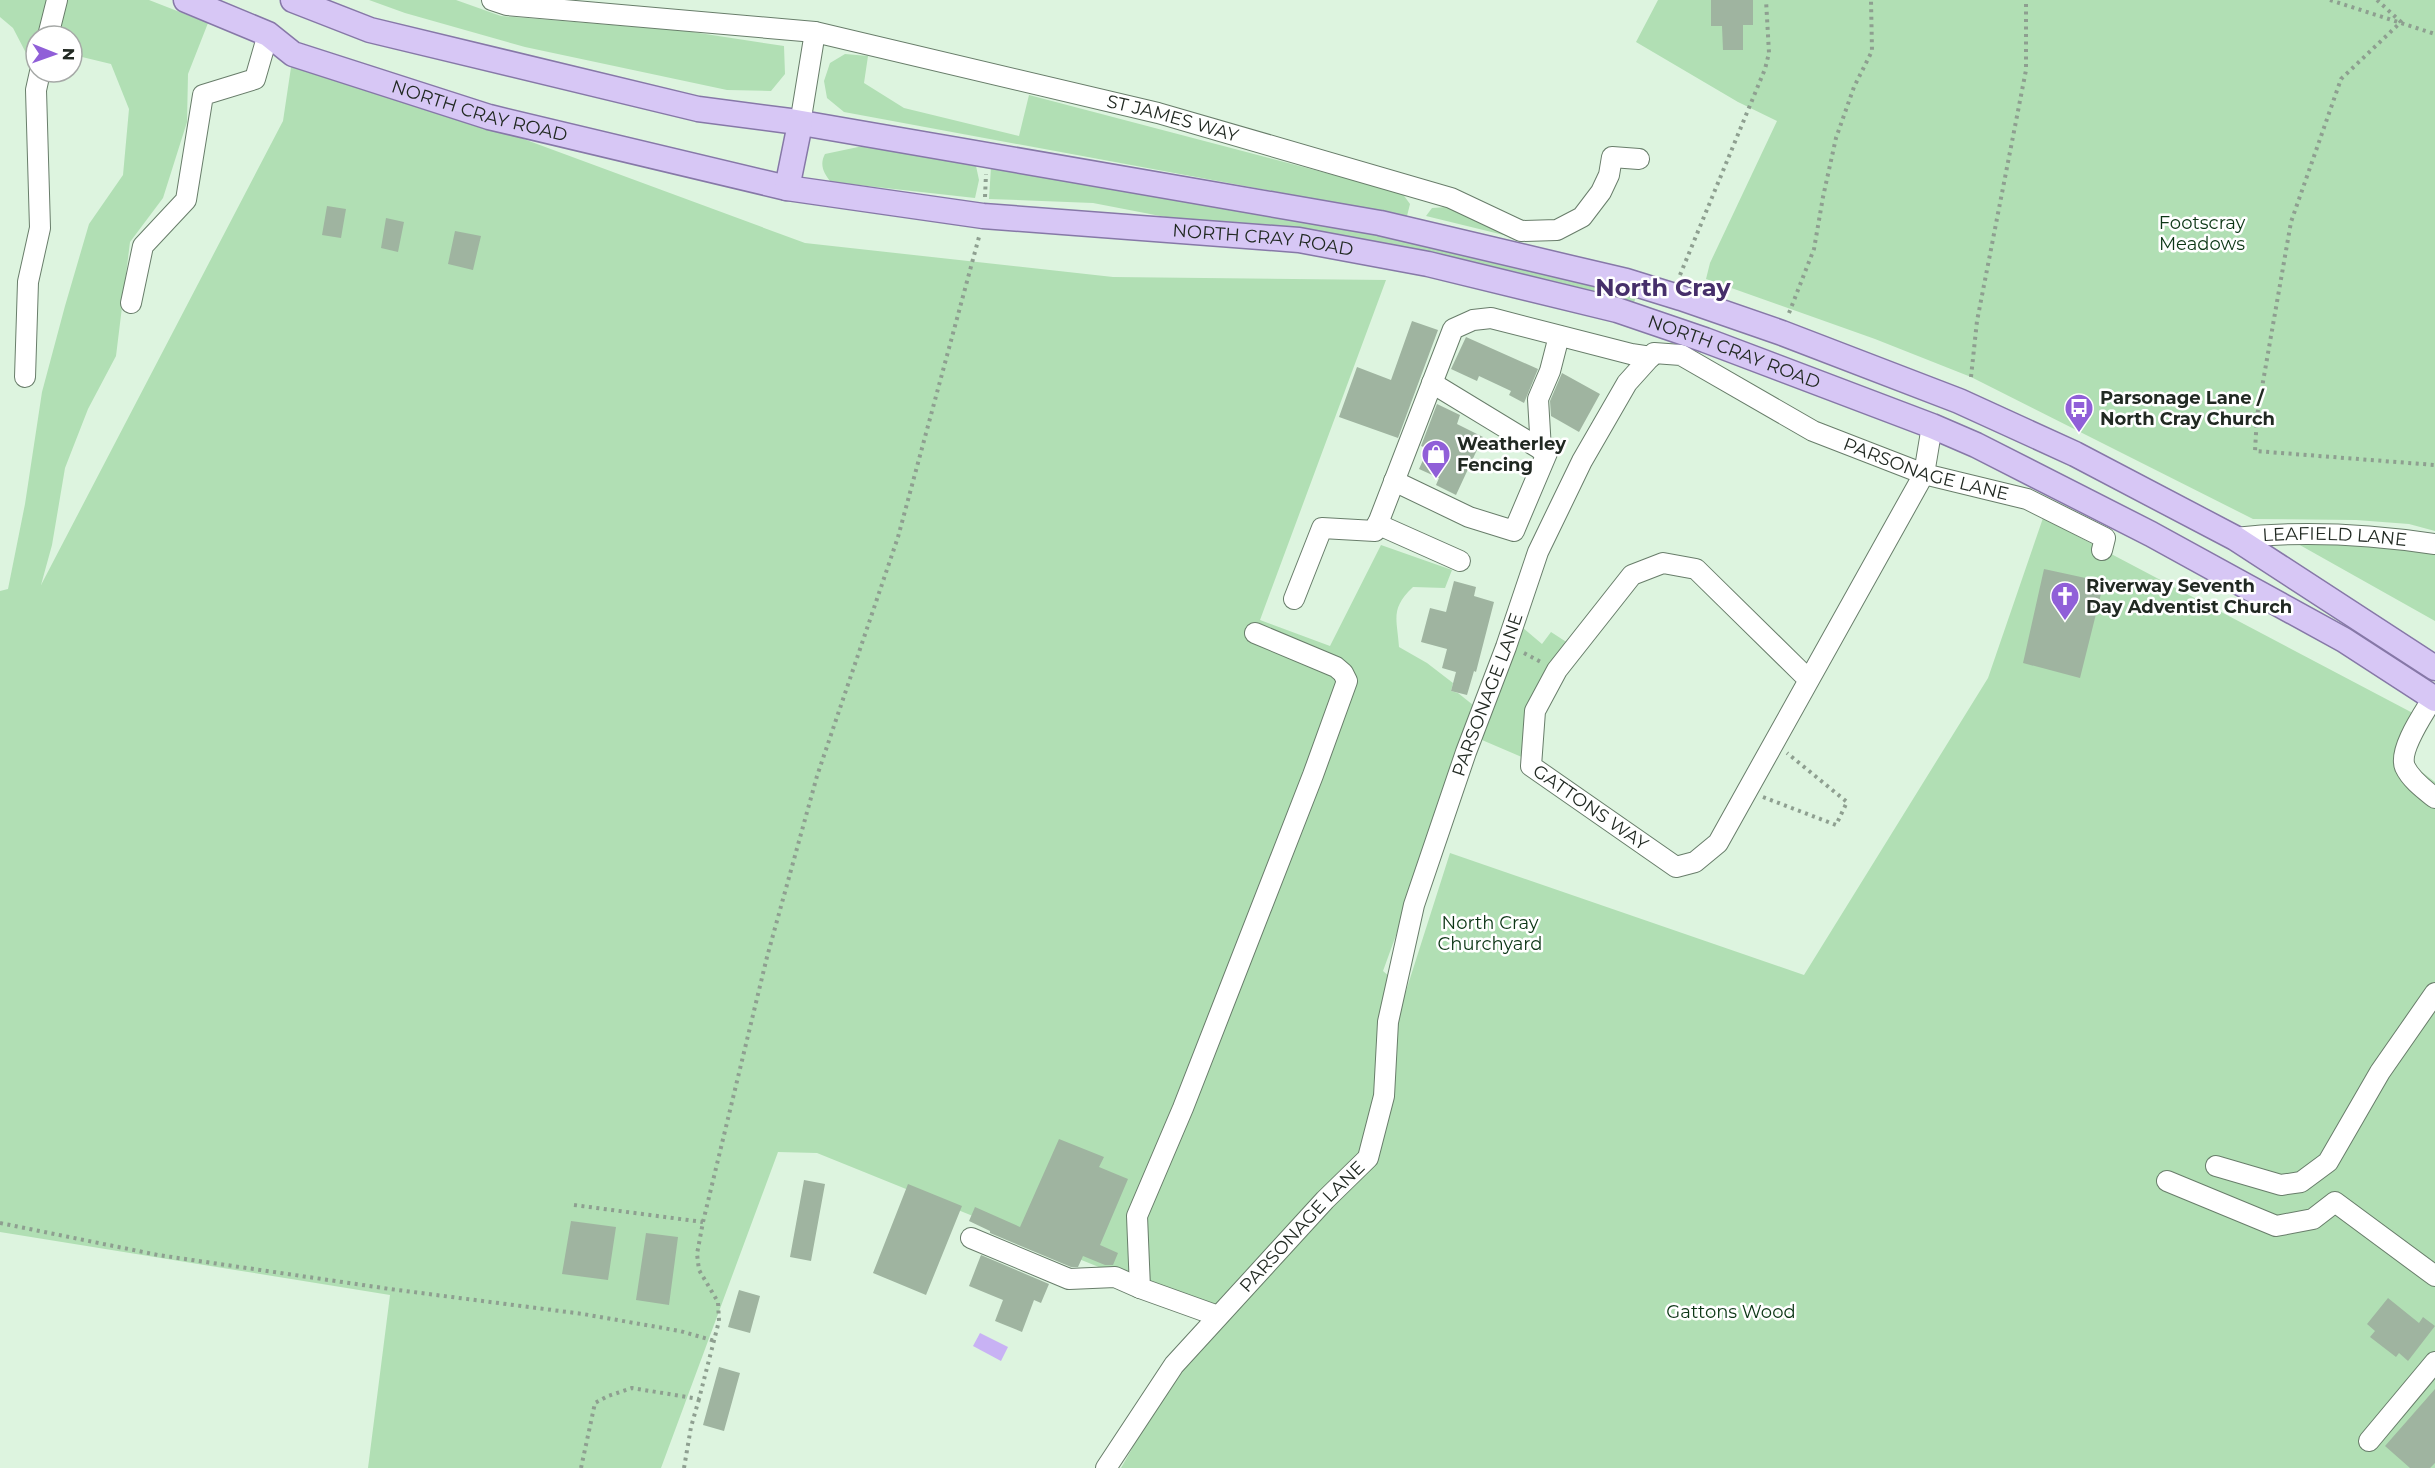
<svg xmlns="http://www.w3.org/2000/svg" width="2435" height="1468" viewBox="0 0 2435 1468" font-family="Montserrat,sans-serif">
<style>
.green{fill:#b1dfb4}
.water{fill:#c8b2f4}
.building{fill:#9fb4a0}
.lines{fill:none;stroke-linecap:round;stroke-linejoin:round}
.minor-casing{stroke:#687d6a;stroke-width:22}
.major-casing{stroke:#8678a7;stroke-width:27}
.path{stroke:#8e9f90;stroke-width:4;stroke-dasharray:3 4.5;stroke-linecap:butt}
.minor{stroke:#fff;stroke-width:20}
.major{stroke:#d7c7f5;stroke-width:24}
.labels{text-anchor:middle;stroke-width:5;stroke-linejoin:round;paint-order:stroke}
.street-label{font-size:18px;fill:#212922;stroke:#fff}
.park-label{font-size:18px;fill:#0c3615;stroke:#fff}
.poi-label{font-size:18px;font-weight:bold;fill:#212922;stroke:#fff;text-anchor:start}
.district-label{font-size:24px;font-weight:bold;fill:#462f6a;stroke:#fff}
</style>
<rect width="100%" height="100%" fill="#ddf4df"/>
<path class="green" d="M 0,0 L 149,0 L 208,23 L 188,74 L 187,122 L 163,198 L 130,242 L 116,356 L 88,409 L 65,468 L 52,545 L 41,585 L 283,121 L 293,54 L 805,243 L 1113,277 L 1386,280 L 1260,620 L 1330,646 L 1381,545 L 1452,570 L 1445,588 L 1413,587 C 1390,609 1397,618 1399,647 L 1427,663 L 1453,683 L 1451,691 L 1458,693 L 1478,709 L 1383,971 L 1406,991 L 1450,853 L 1804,975 L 1988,678 L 2043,518 L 2426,720 L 2406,760 L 2435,782 L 2435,1468 L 1121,1468 L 1210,1312 L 817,1153 L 778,1152 L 661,1468 L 368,1468 L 390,1295 L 0,1232 L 0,591 L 8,589 L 25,504 L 42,392 L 65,306 L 89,224 L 123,175 L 129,109 L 111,64 L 82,57 L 72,62 L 72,36 L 36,36 L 36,55 L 26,53 L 13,28 L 0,17 Z
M 369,0 L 456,0 L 501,16 L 686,31 L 784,46 L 785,74 L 771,91 L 727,90 L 525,47 L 405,13 Z
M 1658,0 L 2435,0 L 2435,531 L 2409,524 L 2356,520 L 2253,519 L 1971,377 L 1875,339 L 1706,279 L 1710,263 L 1777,121 L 1738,102 L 1636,42 Z
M 845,54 L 868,56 L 864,83 L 904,108 L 1019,136 L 1029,95 L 1402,193 L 1410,204 L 1407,216 L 844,112 L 827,98 L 824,81 L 830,63 Z
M 863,146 L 976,166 L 979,180 L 975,198 L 831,182 C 824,174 819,165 825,154 Z
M 991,167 L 1429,244 L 1636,297 L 1633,305 L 1270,227 L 1176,219 L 1093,203 L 989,199 Z
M 1447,207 L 1512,237 L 1426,216 L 1432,208 Z
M 2298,544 L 2380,546 L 2435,554 L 2435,621 Z
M 1522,627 L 1542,644 L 1551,632 L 1571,645 L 1541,693 L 1523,732 L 1524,758 L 1482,740 Z"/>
<path class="water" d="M 980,1333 L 1008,1347 L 1001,1361 L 973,1346 Z"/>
<path class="building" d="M 1711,0 L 1753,0 L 1753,25 L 1743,25 L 1743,50 L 1723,50 L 1722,26 L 1711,26 Z
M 327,206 L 346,209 L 341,238 L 322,235 Z
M 386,218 L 404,222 L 398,252 L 381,248 Z
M 455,231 L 481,236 L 473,270 L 448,264 Z
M 1412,321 L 1438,330 L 1398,438 L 1339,417 L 1357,367 L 1391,380 Z
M 1466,337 L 1538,369 L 1524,403 L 1509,395 L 1511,391 L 1479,376 L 1477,381 L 1451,369 Z
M 1562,373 L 1600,394 L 1579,432 L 1551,416 L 1550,401 Z
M 1437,404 L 1460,415 L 1457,424 L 1483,437 L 1456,495 L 1436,485 L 1439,478 L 1419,469 L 1428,449 L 1421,446 Z
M 2044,569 L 2104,582 L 2080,678 L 2023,663 Z
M 1454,581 L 1476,587 L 1474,596 L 1494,602 L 1476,672 L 1474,671 L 1467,695 L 1451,691 L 1456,672 L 1442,668 L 1447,649 L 1421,642 L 1430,608 L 1446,612 Z
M 1059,1139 L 1104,1157 L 1099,1167 L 1128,1179 L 1100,1245 L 1118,1253 L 1113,1265 L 1105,1265 L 1083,1256 L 1078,1267 L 1071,1267 L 990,1233 L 990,1231 L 969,1221 L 975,1207 L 1020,1227 Z
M 804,1180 L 825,1184 L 811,1261 L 790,1257 Z
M 908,1184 L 962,1206 L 926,1295 L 873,1273 Z
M 571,1221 L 616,1227 L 608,1280 L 562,1274 Z
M 646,1233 L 678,1237 L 669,1305 L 636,1300 Z
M 981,1255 L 1049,1284 L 1041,1303 L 1034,1300 L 1022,1332 L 995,1321 L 1003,1300 L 969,1286 Z
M 739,1290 L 760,1296 L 750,1333 L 728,1327 Z
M 2388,1298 L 2419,1323 L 2423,1317 L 2435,1326 L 2408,1361 L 2399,1353 L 2396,1357 L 2370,1337 L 2375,1331 L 2367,1324 Z
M 719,1367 L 740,1373 L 724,1431 L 703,1425 Z
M 2435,1389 L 2435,1463 L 2430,1468 L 2410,1468 L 2385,1446 Z"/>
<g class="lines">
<g class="minor-casing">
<g id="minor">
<path id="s1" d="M 492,0 L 507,5 L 815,32 L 1158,113 L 1451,198 L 1521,231 L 1557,230 L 1582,217 L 1601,192 L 1609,175 L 1612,157 L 1639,159"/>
<path d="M 48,36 L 57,0"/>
<path d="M 800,124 L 815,32"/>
<path d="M 131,303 L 143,246 L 186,200 L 203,95 L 255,79 L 268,34"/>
<path d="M 25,377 L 28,282 L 40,228 L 36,90 L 40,72"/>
<path d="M 1541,450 L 1538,399 L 1550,371 L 1559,336"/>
<path d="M 1394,481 L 1469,517 L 1514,531 L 1547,453 L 1432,383"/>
<path d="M 1377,524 L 1460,561"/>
<path id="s2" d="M 2235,538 C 2303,530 2368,534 2435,544"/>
<path d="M 1294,599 L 1322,528 L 1375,531 L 1453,329 L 1473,320 L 1491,318 L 1631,354 L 1651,357"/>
<path id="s3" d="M 1808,679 L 1696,569 L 1663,563 L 1632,575 L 1557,670 L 1535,711 L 1531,766 L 1676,867 L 1695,862 L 1718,843 L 1924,474 L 1932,426"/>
<path d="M 2433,698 C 2424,713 2398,750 2405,767 C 2411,780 2425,790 2435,798"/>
<path d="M 2216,1166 L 2281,1185 L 2301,1182 L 2328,1162 L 2380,1072 L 2435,993"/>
<path d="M 2167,1181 L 2276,1226 L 2313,1219 L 2335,1202 L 2435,1276"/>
<path d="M 971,1238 L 1069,1279 L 1115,1277 L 1140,1288"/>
<path d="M 1218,1316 L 1140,1288 L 1137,1216 L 1183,1108 L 1313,775 L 1347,681 L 1343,673 L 1336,667 L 1255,633"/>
<path d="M 2369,1441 L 2435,1362"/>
<path id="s4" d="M 1106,1468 L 1174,1365 L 1325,1200 L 1368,1158 L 1384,1096 L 1388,1022 L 1414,905 L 1466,752 L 1506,647 L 1538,552 L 1582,461 L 1627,383 L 1654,353 L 1681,355 L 1813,431 L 1924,474 L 2027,499 L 2105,538 L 2102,550"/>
</g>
</g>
<g class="major-casing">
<g id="major">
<path id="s5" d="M 186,0 L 268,34 L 293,54 L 489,117 L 787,188 L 983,216 L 1299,240 L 1428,264 L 1617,310 L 1705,340 L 1932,426 L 1976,445 L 2151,534 L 2344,640 L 2435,699"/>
<path d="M 293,0 L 370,30 L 698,109 L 790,121 L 1380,223 L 1626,281 L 1681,298 L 1782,333 L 1959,401 L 2075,454 L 2235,538 L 2435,668"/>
<path d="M 787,188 L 800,124"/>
</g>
</g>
<path class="path" d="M 2330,0 L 2435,34
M 2377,0 L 2401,22 L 2341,79 L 2291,222 L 2257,416 L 2255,451 L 2435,465
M 985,197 L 986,174
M 1680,275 L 1765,69 L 1769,53 L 1766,0
M 1789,313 L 1814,249 L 1823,197 L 1836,138 L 1854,87 L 1872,51 L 1871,0
M 1971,377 L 1977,321 L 2026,70 L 2026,0
M 1524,653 L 1541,662
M 1763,797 L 1836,825 L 1847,802 L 1787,753
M 574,1205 L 703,1222
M 0,1223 L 158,1255 L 390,1289 L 583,1314 L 680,1331 L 715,1341
M 581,1468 L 595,1403 L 608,1396 L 632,1388 L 699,1399 L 719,1321 L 718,1302 L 699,1270 L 697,1254 L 703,1222 L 767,957 L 817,776 L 898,537 L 979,237
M 684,1468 L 691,1427 L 699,1399"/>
<use href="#minor" class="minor"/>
<use href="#major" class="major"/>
</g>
<defs>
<g id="bus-pin" transform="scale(1.5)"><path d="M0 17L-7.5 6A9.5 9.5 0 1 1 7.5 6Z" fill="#905fd8" stroke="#fff"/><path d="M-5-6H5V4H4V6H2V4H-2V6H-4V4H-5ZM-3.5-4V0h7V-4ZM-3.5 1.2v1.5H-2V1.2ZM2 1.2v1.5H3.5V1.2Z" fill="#fff"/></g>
<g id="shop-pin" transform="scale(1.5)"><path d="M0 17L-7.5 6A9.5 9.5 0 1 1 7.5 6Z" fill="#905fd8" stroke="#fff"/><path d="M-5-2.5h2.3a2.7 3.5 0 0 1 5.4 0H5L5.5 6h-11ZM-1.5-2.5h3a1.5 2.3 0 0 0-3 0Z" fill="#fff"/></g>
<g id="church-pin" transform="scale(1.5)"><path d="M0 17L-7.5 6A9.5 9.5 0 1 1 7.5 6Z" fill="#905fd8" stroke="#fff"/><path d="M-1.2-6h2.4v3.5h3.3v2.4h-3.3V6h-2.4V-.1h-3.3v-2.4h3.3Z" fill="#fff"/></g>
</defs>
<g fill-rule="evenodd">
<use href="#bus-pin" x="2079" y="408"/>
<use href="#shop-pin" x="1436" y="454"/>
<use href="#church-pin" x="2065" y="596"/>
</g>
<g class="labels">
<g class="street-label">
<text dy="6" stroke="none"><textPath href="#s5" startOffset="316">NORTH CRAY ROAD</textPath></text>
<text dy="6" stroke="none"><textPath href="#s1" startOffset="693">ST JAMES WAY</textPath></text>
<text dy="6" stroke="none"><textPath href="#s5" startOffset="1112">NORTH CRAY ROAD</textPath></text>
<text dy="6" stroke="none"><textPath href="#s5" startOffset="1598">NORTH CRAY ROAD</textPath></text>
<text dy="6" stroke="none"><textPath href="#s4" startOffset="1570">PARSONAGE LANE</textPath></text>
<text dy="6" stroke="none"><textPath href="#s2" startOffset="100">LEAFIELD LANE</textPath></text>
<text dy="6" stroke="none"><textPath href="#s4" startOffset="888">PARSONAGE LANE</textPath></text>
<text dy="6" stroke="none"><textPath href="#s3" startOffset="519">GATTONS WAY</textPath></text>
<text dy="6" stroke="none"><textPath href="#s4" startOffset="312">PARSONAGE LANE</textPath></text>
</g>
<g class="park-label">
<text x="2202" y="229">Footscray<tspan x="2202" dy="21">Meadows</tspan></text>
<text x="1490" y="929">North Cray<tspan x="1490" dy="21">Churchyard</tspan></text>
<text x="1731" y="1318">Gattons Wood</text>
</g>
<g class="poi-label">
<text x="2100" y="404">Parsonage Lane /<tspan x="2100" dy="21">North Cray Church</tspan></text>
<text x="1457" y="450">Weatherley<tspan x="1457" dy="21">Fencing</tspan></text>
<text x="2086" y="592">Riverway Seventh<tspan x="2086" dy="21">Day Adventist Church</tspan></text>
</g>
<g class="district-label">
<text x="1663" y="296">North Cray</text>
</g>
</g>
<g transform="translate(54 54) rotate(91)"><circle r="28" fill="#ffffff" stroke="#a6a9a7" stroke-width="1.5"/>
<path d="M0-4.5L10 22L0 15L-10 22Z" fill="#905fd8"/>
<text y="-9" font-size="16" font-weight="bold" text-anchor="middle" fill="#212922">N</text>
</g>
</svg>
